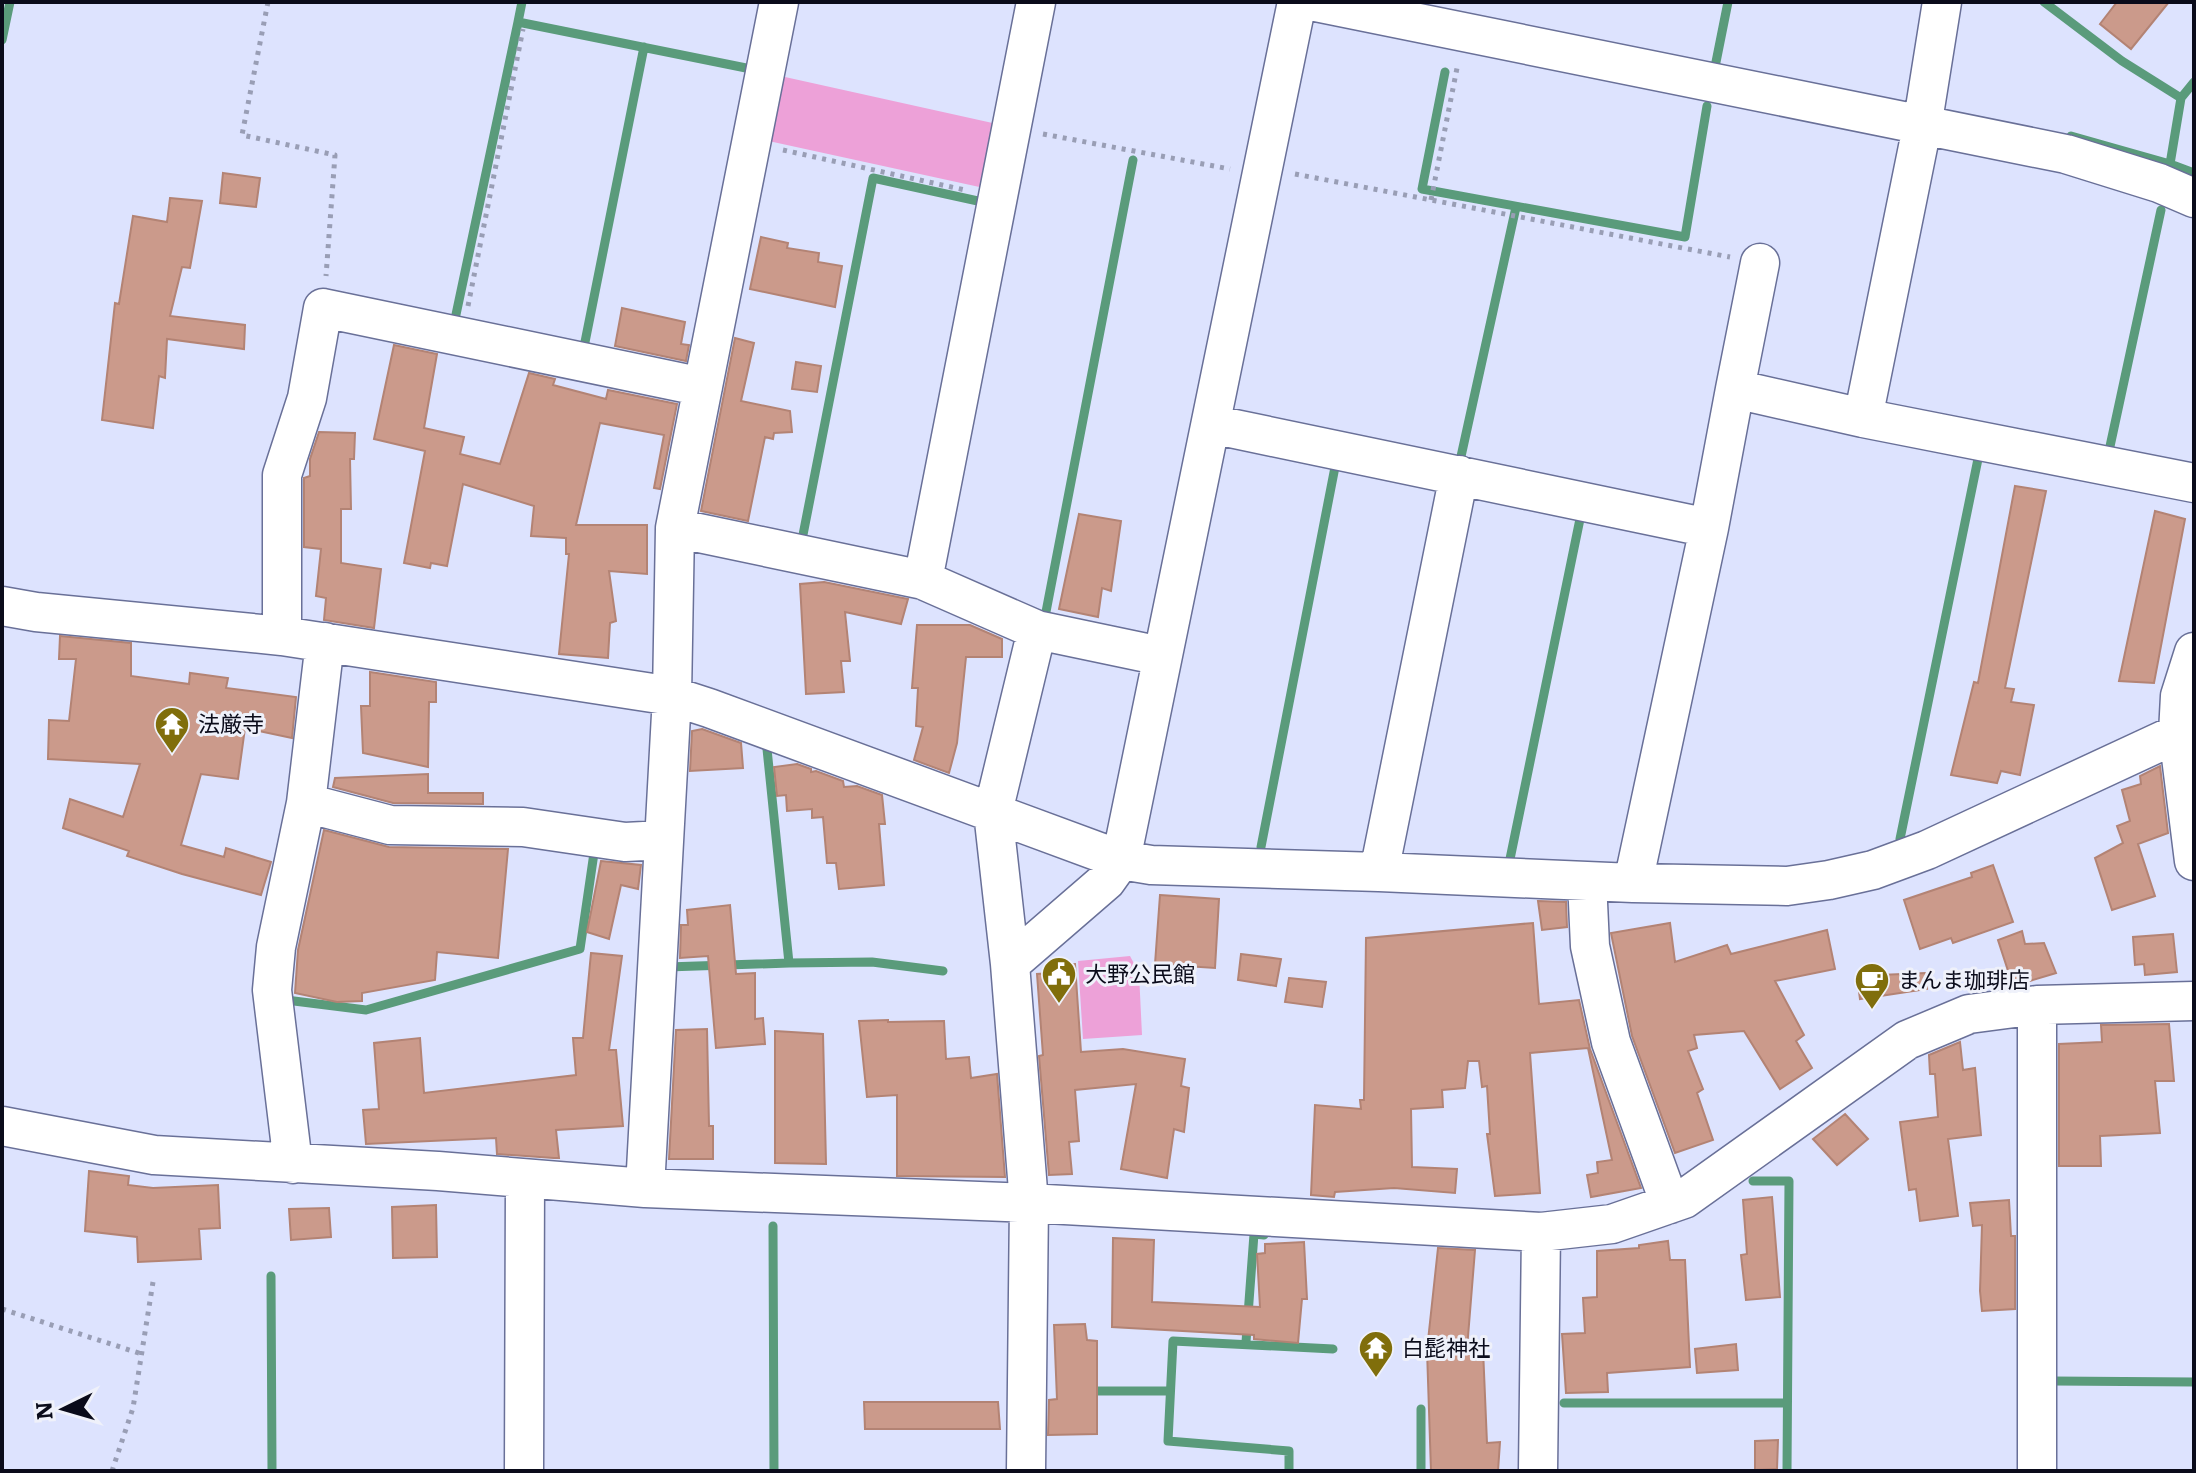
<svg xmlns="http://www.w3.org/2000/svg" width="2196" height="1473" viewBox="0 0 2196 1473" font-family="Literata,'Noto Sans JP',serif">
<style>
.green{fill:#eda1d8}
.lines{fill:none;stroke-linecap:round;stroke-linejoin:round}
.stream{stroke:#5a9b7b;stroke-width:9}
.building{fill:#cb9a8b;stroke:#b38374;stroke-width:2}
.minor-casing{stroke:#697098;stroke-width:41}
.path{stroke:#999eb5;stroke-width:5;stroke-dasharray:4 6;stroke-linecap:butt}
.minor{stroke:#fff;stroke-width:38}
.labels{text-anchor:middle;stroke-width:6;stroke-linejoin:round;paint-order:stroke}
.poi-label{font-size:22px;fill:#0a0b1a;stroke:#eff1fa;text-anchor:start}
</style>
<rect width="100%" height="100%" fill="#dde3fe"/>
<path class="green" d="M 776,75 L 997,124 L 984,188 L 764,140 Z
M 1130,956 L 1139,973 L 1142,1035 L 1083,1039 L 1078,961 Z"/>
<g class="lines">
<path class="stream" d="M 2044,2 L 2122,61 L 2181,98 L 2194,82
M 518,22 L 522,2
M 2,40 L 10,2
M 1708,66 L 1715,67 L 1728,2
M 1445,72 L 1422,189 L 1685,237 L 1707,106
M 2181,98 L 2170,164 L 2194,173
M 2071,136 L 2170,164
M 450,323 L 454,324 L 518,22 L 756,70
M 583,352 L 644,47
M 2109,451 L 2161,210
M 1460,461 L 1516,207
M 801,545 L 873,178 L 987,203 L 987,200
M 1045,617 L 1133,160
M 1900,839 L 1978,459
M 1261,847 L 1335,467
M 1510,859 L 1580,519
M 789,963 L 872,962 L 943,971
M 667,967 L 789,963 L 767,749
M 286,1000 L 366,1010 L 580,949 L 594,853
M 1753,1181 L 1789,1181 L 1787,1471
M 773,1226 L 774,1471
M 271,1276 L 272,1471
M 1246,1342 L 1254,1234 L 1264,1235
M 2053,1381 L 2194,1382
M 1085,1391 L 1170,1391
M 1564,1403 L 1787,1403
M 1289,1471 L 1289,1451 L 1168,1441 L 1173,1341 L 1333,1349
M 1421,1471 L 1421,1409"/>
</g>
<path class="building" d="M 2117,2 L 2169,2 L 2131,49 L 2100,24 Z
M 223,173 L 260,178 L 256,207 L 220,203 Z
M 170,198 L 202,201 L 190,268 L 182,267 L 170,316 L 245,325 L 244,349 L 167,339 L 165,378 L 159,376 L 153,428 L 102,420 L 115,303 L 119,304 L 133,216 L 167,222 Z
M 761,237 L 788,243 L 787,248 L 819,253 L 818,262 L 842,266 L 835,307 L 750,289 Z
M 622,308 L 685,322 L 681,344 L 689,345 L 686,361 L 615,346 Z
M 735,338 L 754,343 L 741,401 L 790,411 L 792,432 L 774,433 L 773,439 L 765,437 L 748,521 L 701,511 Z
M 394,345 L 437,354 L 424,428 L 464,437 L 460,454 L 500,464 L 529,373 L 555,379 L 553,385 L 606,399 L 608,390 L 677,404 L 660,489 L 654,488 L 664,435 L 600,423 L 576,525 L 647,525 L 647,574 L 609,571 L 616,621 L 610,623 L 608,658 L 559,654 L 569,554 L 566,554 L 566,538 L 531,536 L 534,506 L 463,484 L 447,566 L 431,563 L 430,568 L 404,563 L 425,451 L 374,439 Z
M 796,362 L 821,366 L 817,392 L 792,389 Z
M 319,432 L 355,433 L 354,459 L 350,459 L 351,509 L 341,509 L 341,563 L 381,569 L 374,628 L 324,620 L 326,598 L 316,596 L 321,549 L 304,547 L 304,478 L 310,476 L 310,459 Z
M 2015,486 L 2046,491 L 2005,688 L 2014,689 L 2011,702 L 2034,705 L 2020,775 L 2001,771 L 1997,783 L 1951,775 L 1974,682 L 1978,683 Z
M 2155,511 L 2185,519 L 2154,683 L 2119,681 Z
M 1079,514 L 1121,521 L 1111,591 L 1102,588 L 1098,617 L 1059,609 Z
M 824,582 L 908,599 L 901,624 L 845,612 L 850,661 L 841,661 L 844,692 L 806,694 L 800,584 Z
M 917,625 L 970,625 L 1002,639 L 1002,657 L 966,657 L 957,743 L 949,773 L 914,760 L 923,727 L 916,726 L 918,688 L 912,688 Z
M 60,636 L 131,643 L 131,676 L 189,684 L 190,673 L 228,678 L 226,688 L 296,697 L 292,738 L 245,728 L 238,779 L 201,774 L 181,845 L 224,857 L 226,848 L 271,862 L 261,895 L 182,874 L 127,856 L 129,851 L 63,828 L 70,799 L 123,817 L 140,764 L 48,759 L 49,720 L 69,721 L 76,659 L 59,659 Z
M 370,672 L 436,682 L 436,702 L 429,702 L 428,767 L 363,753 L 361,706 L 370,706 Z
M 702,729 L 741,743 L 743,768 L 690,771 L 692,731 Z
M 797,764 L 811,769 L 811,772 L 816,771 L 843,781 L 844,787 L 857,786 L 882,795 L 885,824 L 879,824 L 884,885 L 839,889 L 836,863 L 827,863 L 823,817 L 812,818 L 812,809 L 787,811 L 786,795 L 777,796 L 774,767 Z
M 2160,766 L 2168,833 L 2138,844 L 2155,896 L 2112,910 L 2095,858 L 2123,843 L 2117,826 L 2130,821 L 2122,790 L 2141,784 L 2140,776 Z
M 428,774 L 428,793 L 483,793 L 483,804 L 393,803 L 333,787 L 335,778 Z
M 324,830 L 389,847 L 508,849 L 498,958 L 437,952 L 435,980 L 362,993 L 362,1001 L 337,1002 L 295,993 L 298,950 Z
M 601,861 L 641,865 L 638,889 L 621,885 L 609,939 L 587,932 Z
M 1993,865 L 2013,922 L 1953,943 L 1951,938 L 1920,949 L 1904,900 L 1972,877 L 1971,873 Z
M 1160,895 L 1219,899 L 1215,968 L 1155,964 Z
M 1538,901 L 1566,902 L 1567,927 L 1542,930 Z
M 730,905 L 736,974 L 755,973 L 755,1019 L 763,1018 L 765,1044 L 716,1048 L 708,956 L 680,958 L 681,925 L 688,925 L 687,910 Z
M 1533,923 L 1539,1004 L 1579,1000 L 1590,1049 L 1641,1188 L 1591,1197 L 1587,1175 L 1598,1173 L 1597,1162 L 1612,1160 L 1588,1048 L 1530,1053 L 1540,1193 L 1495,1196 L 1487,1134 L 1490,1134 L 1487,1086 L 1482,1087 L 1479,1061 L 1468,1061 L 1465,1088 L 1442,1090 L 1443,1107 L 1411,1109 L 1412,1167 L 1457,1169 L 1455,1193 L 1394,1188 L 1335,1192 L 1334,1197 L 1311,1195 L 1315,1105 L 1361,1109 L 1360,1100 L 1364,1100 L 1366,938 Z
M 1670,923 L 1675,962 L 1727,945 L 1731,954 L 1827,930 L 1835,969 L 1775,981 L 1804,1035 L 1796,1041 L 1812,1068 L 1780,1089 L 1744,1031 L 1694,1035 L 1697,1048 L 1688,1051 L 1703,1089 L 1697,1093 L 1713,1140 L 1675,1153 L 1632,1036 L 1611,933 Z
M 2022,931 L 2025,944 L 2044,943 L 2056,973 L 2013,986 L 1998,940 Z
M 2173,934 L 2177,972 L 2145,975 L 2144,964 L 2135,965 L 2133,937 Z
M 591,953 L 622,956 L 609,1050 L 616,1050 L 623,1126 L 556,1130 L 559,1158 L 554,1158 L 497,1154 L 496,1138 L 366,1144 L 363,1110 L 379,1109 L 374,1043 L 420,1038 L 424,1093 L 576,1075 L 573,1038 L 583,1038 Z
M 1241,954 L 1281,959 L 1276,986 L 1238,980 Z
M 1075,964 L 1081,1052 L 1123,1049 L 1185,1059 L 1181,1086 L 1189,1088 L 1184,1132 L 1174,1129 L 1167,1178 L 1121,1169 L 1136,1084 L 1075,1090 L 1079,1141 L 1069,1142 L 1072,1174 L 1049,1175 L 1039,1056 L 1043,1055 L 1037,974 L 1052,973 L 1052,965 Z
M 1925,973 L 1927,989 L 1860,999 L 1857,976 Z
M 1289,978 L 1326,982 L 1322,1007 L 1285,1002 Z
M 888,1020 L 888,1022 L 944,1021 L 946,1059 L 969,1057 L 971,1078 L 997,1074 L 1005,1177 L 897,1176 L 897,1095 L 867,1097 L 859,1021 Z
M 2169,1024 L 2174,1081 L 2155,1081 L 2160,1133 L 2100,1136 L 2101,1166 L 2059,1166 L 2059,1044 L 2102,1042 L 2101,1025 Z
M 707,1029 L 709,1126 L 713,1126 L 713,1159 L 669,1159 L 676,1030 Z
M 775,1031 L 823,1034 L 826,1164 L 775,1163 Z
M 1960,1042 L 1963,1070 L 1975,1068 L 1981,1135 L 1948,1139 L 1958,1216 L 1920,1221 L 1916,1189 L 1909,1190 L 1900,1122 L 1938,1117 L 1935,1074 L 1930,1074 L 1929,1055 Z
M 1845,1114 L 1868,1139 L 1837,1165 L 1813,1139 Z
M 89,1171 L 129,1176 L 128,1185 L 153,1188 L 218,1185 L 220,1228 L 199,1229 L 201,1259 L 138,1262 L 137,1237 L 85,1231 Z
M 1772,1197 L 1780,1297 L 1746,1300 L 1741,1255 L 1747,1254 L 1743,1200 Z
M 2009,1200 L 2011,1236 L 2015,1236 L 2015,1309 L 1982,1311 L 1980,1291 L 1982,1225 L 1973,1226 L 1970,1203 Z
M 436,1205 L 437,1257 L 393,1258 L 392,1207 Z
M 329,1208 L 331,1237 L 291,1240 L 289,1209 Z
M 1113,1238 L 1154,1240 L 1152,1302 L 1260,1307 L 1257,1254 L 1265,1253 L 1265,1244 L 1304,1242 L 1307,1299 L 1302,1299 L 1298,1343 L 1254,1339 L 1254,1335 L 1112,1327 Z
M 1668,1241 L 1670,1260 L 1685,1260 L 1690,1367 L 1607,1373 L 1608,1392 L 1566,1393 L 1562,1334 L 1585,1333 L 1583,1298 L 1597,1297 L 1597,1251 L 1639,1248 L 1639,1245 Z
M 1438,1248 L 1475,1250 L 1467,1349 L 1483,1349 L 1487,1443 L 1500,1442 L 1498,1471 L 1431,1471 L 1427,1350 Z
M 1085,1324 L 1087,1340 L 1097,1341 L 1097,1434 L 1048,1435 L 1049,1400 L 1057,1399 L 1054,1325 Z
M 1736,1344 L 1738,1370 L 1697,1373 L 1695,1349 Z
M 864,1402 L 998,1402 L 1000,1429 L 865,1429 Z
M 1778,1440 L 1777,1469 L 1755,1470 L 1755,1441 Z"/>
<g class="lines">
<g class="minor-casing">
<path id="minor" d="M 1315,2 L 2066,154 L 2159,183 L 2194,198
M 1735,389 L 1760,263
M 1863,418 L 1922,127 L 1942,2
M 1211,424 L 1709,528
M 675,528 L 923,580 L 1037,630 L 993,812 L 1010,964
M 923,580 L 1036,2
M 2,606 L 36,612 L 282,636 L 672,696 L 709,708 L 1121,860 L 1151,865 L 1379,872 L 1633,883 L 1787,886 L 1829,880 L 1873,870 L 1927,850 L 2194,726
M 1037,630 L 1161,656
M 282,636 L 282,475 L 307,398 L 323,308 L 703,387
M 2194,652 L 2180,696 L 2178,733 L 2194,861
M 306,803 L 390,825 L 523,827 L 625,842 L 663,840
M 1379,872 L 1459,475
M 1587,881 L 1590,946 L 1611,1042 L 1670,1204
M 1633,883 L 1709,528 L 1735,389 L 1863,418 L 2194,483
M 2,1126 L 154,1155 L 438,1171 L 645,1188 L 1029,1203 L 1541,1232 L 1612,1224 L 1684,1199 L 1907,1040 L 1969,1014 L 2037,1005 L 2194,1001
M 293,1164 L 272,990 L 276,947 L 306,803 L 325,642
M 645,1188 L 672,696 L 675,528 L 779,2
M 524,1471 L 525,1179
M 1026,1471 L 1029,1203 L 1010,964 L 1106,881 L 1121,860 L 1297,2
M 1538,1471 L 1541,1232
M 2037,1471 L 2037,1005"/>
</g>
<path class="path" d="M 268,2 L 242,135 L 335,155 L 326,276
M 1043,134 L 1230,169
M 783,150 L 965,190
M 1295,174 L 1730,257
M 1431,200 L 1458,63
M 468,306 L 523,29
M 2,1309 L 142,1354
M 112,1471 L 133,1408 L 153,1282"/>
<use href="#minor" class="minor"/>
</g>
<defs>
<g id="temple-pin" transform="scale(1.8)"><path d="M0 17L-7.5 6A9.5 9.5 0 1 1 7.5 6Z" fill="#806e0b" stroke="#eff1fa"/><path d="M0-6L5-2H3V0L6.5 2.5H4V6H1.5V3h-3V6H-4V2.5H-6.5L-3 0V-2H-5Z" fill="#fff"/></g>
<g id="civic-pin" transform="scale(1.8)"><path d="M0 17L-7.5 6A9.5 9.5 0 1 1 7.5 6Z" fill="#806e0b" stroke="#eff1fa"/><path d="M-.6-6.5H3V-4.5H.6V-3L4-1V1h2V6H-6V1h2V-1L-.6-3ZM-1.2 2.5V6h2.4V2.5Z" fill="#fff"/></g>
<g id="cafe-pin" transform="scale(1.8)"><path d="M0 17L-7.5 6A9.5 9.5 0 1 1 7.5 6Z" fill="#806e0b" stroke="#eff1fa"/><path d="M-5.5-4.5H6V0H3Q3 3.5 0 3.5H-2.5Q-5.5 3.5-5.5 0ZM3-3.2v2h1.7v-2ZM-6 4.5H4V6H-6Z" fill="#fff"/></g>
</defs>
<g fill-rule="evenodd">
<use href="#temple-pin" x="172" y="724"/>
<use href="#civic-pin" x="1059" y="974"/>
<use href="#cafe-pin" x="1872" y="980"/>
<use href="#temple-pin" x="1376" y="1348"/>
</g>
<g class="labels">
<g class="poi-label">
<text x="198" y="732">法厳寺</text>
<text x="1085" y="982">大野公民館</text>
<text x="1898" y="988">まんま珈琲店</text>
<text x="1402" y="1356">白髭神社</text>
</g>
</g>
<rect width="2196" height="1473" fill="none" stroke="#0a0b1a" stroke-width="8"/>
<g transform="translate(64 1409) rotate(265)" stroke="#eff1fa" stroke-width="6" paint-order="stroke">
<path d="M0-6L14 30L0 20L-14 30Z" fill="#0a0b1a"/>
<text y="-12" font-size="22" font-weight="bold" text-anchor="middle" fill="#0a0b1a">N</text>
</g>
</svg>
